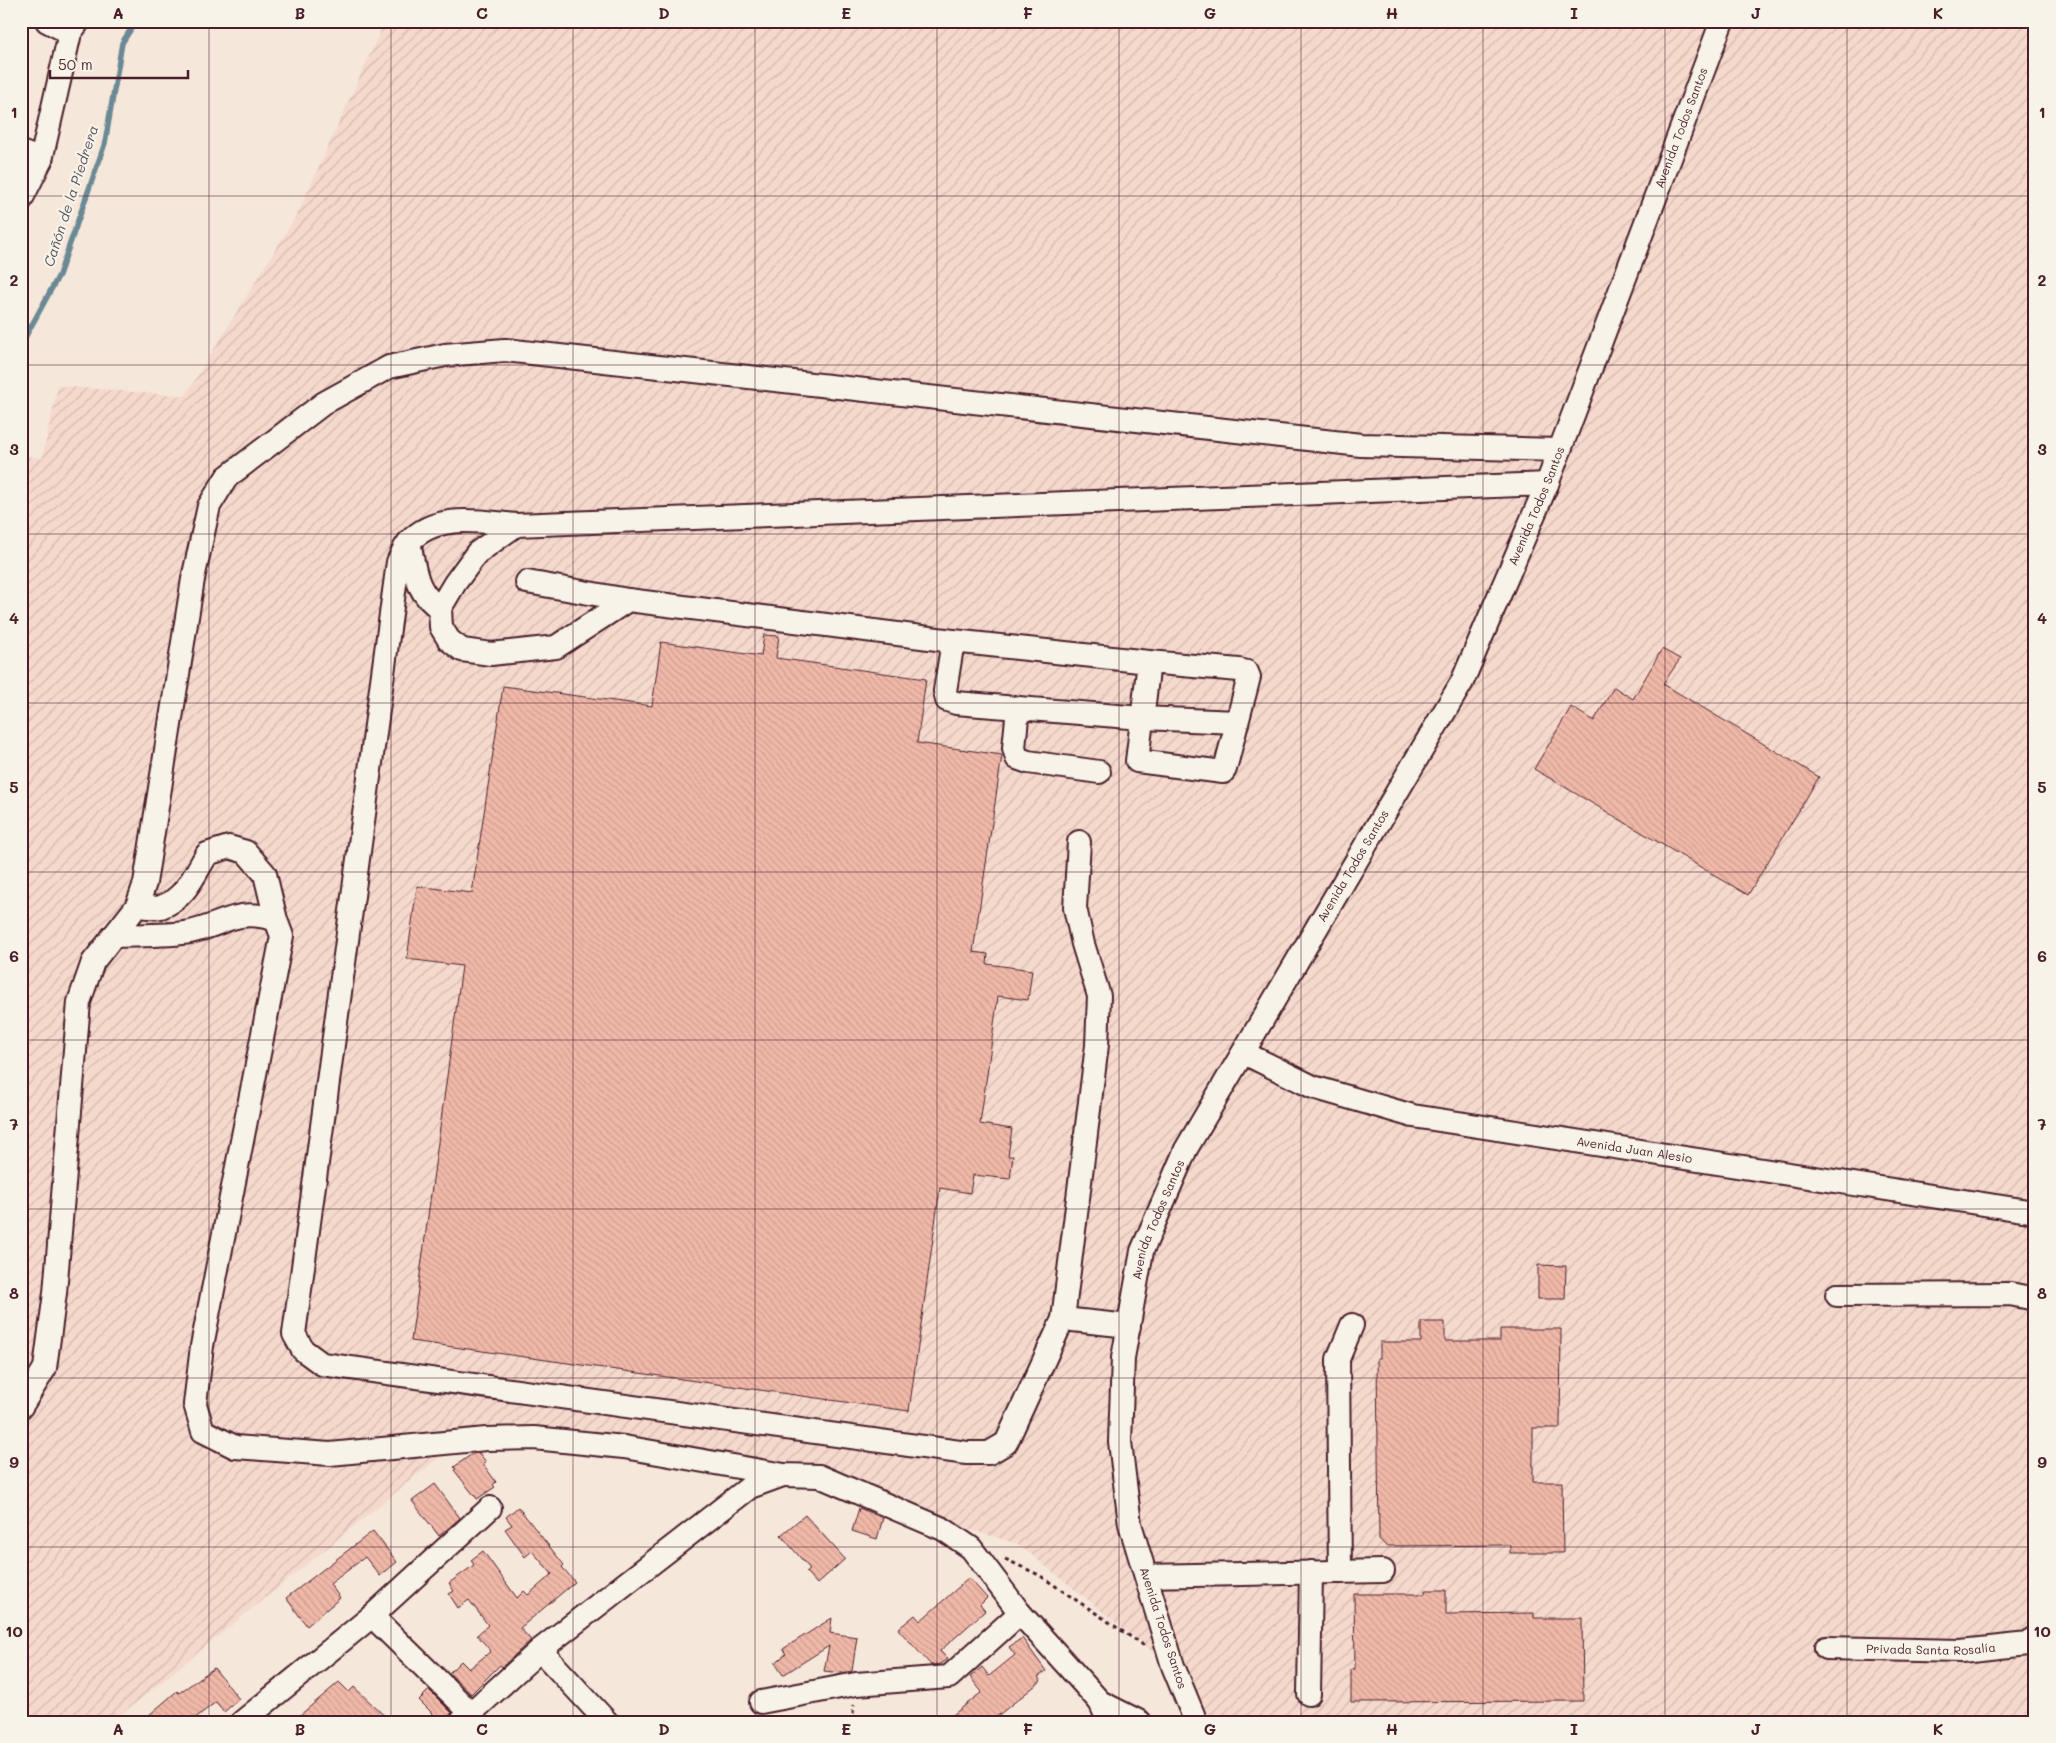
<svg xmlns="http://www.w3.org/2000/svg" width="2056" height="1743" viewBox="0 0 2056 1743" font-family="Mali,sans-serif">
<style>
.industrial{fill:url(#industrial-furrows)}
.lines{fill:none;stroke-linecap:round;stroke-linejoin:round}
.stream{stroke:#6a8995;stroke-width:5.5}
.building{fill:url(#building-back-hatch);stroke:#4a1f2b}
.minor-casing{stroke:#4a1f2b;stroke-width:26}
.path{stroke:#4a1f2b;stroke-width:3;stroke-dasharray:4 4;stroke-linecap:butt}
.minor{stroke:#f7f3e8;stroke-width:22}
.grid{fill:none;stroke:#4a1f2b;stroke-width:1;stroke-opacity:0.55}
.labels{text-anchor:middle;stroke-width:4.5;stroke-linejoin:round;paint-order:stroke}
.street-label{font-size:12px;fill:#4a1f2b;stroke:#f7f3e8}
.water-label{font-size:14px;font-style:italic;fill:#5a5460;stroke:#f7f3e8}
.neatline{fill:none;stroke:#4a1f2b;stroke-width:2}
.grid-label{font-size:16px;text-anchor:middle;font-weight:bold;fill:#4a1f2b}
</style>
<defs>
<pattern id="industrial-furrows" width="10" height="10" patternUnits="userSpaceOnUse" patternTransform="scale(1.25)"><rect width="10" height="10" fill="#f4d9cc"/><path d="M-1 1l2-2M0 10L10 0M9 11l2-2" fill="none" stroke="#d3baaf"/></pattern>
<pattern id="building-back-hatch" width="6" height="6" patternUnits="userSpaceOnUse" patternTransform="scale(1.25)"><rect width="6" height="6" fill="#f0b8a8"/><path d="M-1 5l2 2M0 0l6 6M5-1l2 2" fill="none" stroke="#cf9e91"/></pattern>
</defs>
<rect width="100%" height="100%" fill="#f6e7db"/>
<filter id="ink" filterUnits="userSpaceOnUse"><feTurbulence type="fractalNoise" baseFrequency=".02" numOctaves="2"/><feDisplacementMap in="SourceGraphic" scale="10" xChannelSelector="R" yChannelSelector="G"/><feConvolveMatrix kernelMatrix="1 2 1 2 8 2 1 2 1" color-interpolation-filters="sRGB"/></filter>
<g filter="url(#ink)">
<path class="industrial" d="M 385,21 L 2035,21 L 2035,1722 L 1203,1722 L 1189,1681 L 1018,1544 L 795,1477 L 469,1433 L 112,1722 L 21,1722 L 21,454 L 42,459 L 58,386 L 185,396 L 298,213 Z"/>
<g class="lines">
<path class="stream" d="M 21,345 L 59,275 L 105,143 L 122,43 L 136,21"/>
</g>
<path class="building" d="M 764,635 L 779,636 L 776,658 L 926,679 L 917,743 L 1002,755 L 973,952 L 988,954 L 987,964 L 1032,970 L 1028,1000 L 998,996 L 980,1124 L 1012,1129 L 1008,1156 L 1013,1156 L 1010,1179 L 973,1175 L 970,1193 L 940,1188 L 909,1411 L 411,1341 L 462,966 L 407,959 L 417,886 L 472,893 L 503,686 L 652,706 L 661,642 L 761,656 Z
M 1662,649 L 1680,659 L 1663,684 L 1819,777 L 1748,895 L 1534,769 L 1571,707 L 1594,721 L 1614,687 L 1633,699 Z
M 1538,1265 L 1566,1266 L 1565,1299 L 1538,1299 Z
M 1421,1322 L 1445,1322 L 1445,1341 L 1500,1341 L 1500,1329 L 1561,1329 L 1560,1428 L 1533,1428 L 1533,1482 L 1562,1482 L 1563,1553 L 1510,1553 L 1510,1545 L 1386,1546 L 1379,1539 L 1377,1358 L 1380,1358 L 1380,1342 L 1421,1342 Z
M 479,1453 L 486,1462 L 483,1464 L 496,1482 L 493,1485 L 495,1487 L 477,1499 L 454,1470 L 456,1469 L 454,1467 L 472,1454 Z
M 435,1484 L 460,1518 L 439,1536 L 412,1501 Z
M 518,1507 L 564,1565 L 562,1567 L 575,1582 L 520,1628 L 531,1640 L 502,1667 L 500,1665 L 471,1694 L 449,1673 L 461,1661 L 469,1669 L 491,1651 L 477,1635 L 488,1625 L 469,1600 L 458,1608 L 449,1594 L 454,1591 L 449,1583 L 474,1565 L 471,1560 L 483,1551 L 517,1598 L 524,1591 L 528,1595 L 552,1574 L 532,1551 L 525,1557 L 505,1529 L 512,1525 L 506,1517 Z
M 859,1508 L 883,1518 L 877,1539 L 852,1531 Z
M 805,1515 L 845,1559 L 817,1584 L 806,1572 L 810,1569 L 781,1535 Z
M 373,1531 L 397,1562 L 380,1576 L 365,1557 L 330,1584 L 340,1598 L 307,1626 L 286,1598 Z
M 969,1578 L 987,1598 L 980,1605 L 985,1611 L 940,1651 L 948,1659 L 941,1664 L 931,1665 L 898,1629 L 915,1615 L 920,1621 Z
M 1425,1590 L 1446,1590 L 1446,1614 L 1534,1613 L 1534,1618 L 1582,1618 L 1583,1701 L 1351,1702 L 1351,1669 L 1355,1669 L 1354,1594 L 1425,1594 Z
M 832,1618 L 830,1633 L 857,1637 L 852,1671 L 841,1673 L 824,1671 L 829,1646 L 783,1675 L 775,1663 L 786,1654 L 783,1649 Z
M 1022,1638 L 1046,1671 L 1038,1677 L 1041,1681 L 990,1722 L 944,1722 L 982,1692 L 970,1677 L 982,1667 L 989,1676 L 1015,1655 L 1009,1647 Z
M 214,1668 L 239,1699 L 224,1712 L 216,1702 L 190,1722 L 141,1722 L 177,1691 L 179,1693 Z
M 339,1682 L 349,1692 L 354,1687 L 391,1722 L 292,1722 Z
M 429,1690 L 452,1713 L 441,1722 L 419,1700 Z"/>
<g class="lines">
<g class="minor-casing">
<g id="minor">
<path d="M 47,21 L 70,33"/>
<path d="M 21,152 L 41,160"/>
<path d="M 21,200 L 41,160 L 70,33 L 79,21"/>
<path d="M 516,525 L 477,553 L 455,583 L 440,608 L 441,627 L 449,640 L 462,650 L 491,654 L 556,647 L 628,600 L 953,641 L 1149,662 L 1239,670 L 1247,672 L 1249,677 L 1225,769 L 1223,772 L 1137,761 L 1149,662"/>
<path d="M 409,542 C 415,569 415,593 440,608"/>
<path d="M 527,582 L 628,600"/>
<path d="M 953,641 L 945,691 L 947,700 L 956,703 L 1142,718 L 1237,722"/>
<path d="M 1018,708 L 1014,748 L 1017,758 L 1028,762 L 1099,772"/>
<path d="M 1079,842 L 1075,908 L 1083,944 L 1099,996 L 1097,1045 L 1063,1319 L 1006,1443 L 989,1453 L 967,1453 L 322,1364 L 303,1350 L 294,1334 L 398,562 C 401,556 404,547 409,542 C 436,512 481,522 516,525 L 1547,484"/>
<path d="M 137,906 C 145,906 155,909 161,907 C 185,899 195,874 207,854 L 229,847 L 246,852 L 265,874 L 276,920"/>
<path d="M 113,936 C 136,935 169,936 190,932 C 226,924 237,907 276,920 L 282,936 L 202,1346 L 195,1404 L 203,1431 L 235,1447 L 330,1454 L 486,1439 L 534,1438 L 624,1447 L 784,1475 L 819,1476 L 943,1529 L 971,1548 L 1020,1613 L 1100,1702 L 1109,1722"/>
<path id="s1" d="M 1244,1053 L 1313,1087 L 1413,1116 L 2035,1212"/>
<path d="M 1837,1295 L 2010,1294 L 2035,1299"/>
<path d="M 1063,1319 L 1129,1326"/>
<path d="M 21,1407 L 45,1368 L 55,1293 L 79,1002 L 93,962 L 137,906 L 145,883 L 193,579 L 209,506 L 227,477 L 324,403 L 389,367 L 445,355 L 505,350 L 1361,445 L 1560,450"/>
<path d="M 1340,1572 L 1338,1359 L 1352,1325"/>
<path d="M 1146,1576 L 1383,1571"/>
<path d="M 372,1616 L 490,1508"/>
<path id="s2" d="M 1826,1648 L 1961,1651 L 2029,1644 L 2035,1638"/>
<path d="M 540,1650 L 607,1722"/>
<path d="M 1309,1694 L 1311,1572"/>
<path d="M 761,1702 L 856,1684 L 949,1677 L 1020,1613"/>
<path d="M 1100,1702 L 1140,1722"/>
<path d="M 242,1722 L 372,1616 L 471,1713"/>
<path d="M 461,1722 L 540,1650 L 750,1487 L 783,1475"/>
<path id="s3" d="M 1196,1722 L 1173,1666 L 1130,1524 L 1120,1442 L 1123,1358 L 1142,1251 L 1186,1149 L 1462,682 L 1547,484 L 1722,21"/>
</g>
</g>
<path class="path" d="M 1005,1559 L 1039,1575 L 1146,1647
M 852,1722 L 854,1705"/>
<use href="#minor" class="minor"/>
</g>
</g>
<path class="grid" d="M 209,21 L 209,1722M 391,21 L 391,1722M 573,21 L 573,1722M 755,21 L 755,1722M 937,21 L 937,1722M 1119,21 L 1119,1722M 1301,21 L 1301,1722M 1483,21 L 1483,1722M 1665,21 L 1665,1722M 1847,21 L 1847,1722M 21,196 L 2035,196M 21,365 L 2035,365M 21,534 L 2035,534M 21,703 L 2035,703M 21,872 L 2035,872M 21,1040 L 2035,1040M 21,1209 L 2035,1209M 21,1378 L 2035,1378M 21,1547 L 2035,1547"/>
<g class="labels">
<g class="street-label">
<text dy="4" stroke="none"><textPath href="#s3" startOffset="1734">Avenida Todos Santos</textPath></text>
<text dy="4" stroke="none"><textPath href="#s3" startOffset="1329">Avenida Todos Santos</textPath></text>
<text dy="4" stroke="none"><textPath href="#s3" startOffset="924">Avenida Todos Santos</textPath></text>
<text dy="4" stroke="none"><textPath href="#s1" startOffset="405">Avenida Juan Alesio</textPath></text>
<text dy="4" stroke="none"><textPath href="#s3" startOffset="519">Avenida Todos Santos</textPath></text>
<text transform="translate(1163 1628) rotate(72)" y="4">Avenida Todos Santos</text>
<text dy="4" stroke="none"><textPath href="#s2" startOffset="105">Privada Santa Rosalía</textPath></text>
</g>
<g class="water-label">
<text transform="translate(71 196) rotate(-72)" y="5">Cañón de la Piedrera</text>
</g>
</g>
<rect width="2056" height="1743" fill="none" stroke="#f7f3e8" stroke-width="55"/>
<path d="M50 70v8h138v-8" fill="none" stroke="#4a1f2b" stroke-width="2.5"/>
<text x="58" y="70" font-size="15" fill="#4a1f2b" stroke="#f7f3e8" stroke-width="4" paint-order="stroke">50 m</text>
<rect x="28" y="28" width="2000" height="1688" class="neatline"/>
<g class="grid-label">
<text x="118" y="19">A</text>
<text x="300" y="19">B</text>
<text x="482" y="19">C</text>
<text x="664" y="19">D</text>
<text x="846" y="19">E</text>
<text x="1028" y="19">F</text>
<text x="1210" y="19">G</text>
<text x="1392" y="19">H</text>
<text x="1574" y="19">I</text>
<text x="1756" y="19">J</text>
<text x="1938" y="19">K</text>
<text x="14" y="118">1</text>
<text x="2042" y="118">1</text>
<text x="14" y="286">2</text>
<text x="2042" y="286">2</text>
<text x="14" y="455">3</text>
<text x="2042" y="455">3</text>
<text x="14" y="624">4</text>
<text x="2042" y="624">4</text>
<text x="14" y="793">5</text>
<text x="2042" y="793">5</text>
<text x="14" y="962">6</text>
<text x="2042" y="962">6</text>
<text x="14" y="1130">7</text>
<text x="2042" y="1130">7</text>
<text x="14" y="1299">8</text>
<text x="2042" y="1299">8</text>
<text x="14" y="1468">9</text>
<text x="2042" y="1468">9</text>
<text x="14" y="1637">10</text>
<text x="2042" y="1637">10</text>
<text x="118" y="1735">A</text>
<text x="300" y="1735">B</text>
<text x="482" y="1735">C</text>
<text x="664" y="1735">D</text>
<text x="846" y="1735">E</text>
<text x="1028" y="1735">F</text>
<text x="1210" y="1735">G</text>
<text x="1392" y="1735">H</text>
<text x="1574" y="1735">I</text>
<text x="1756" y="1735">J</text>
<text x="1938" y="1735">K</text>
</g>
</svg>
